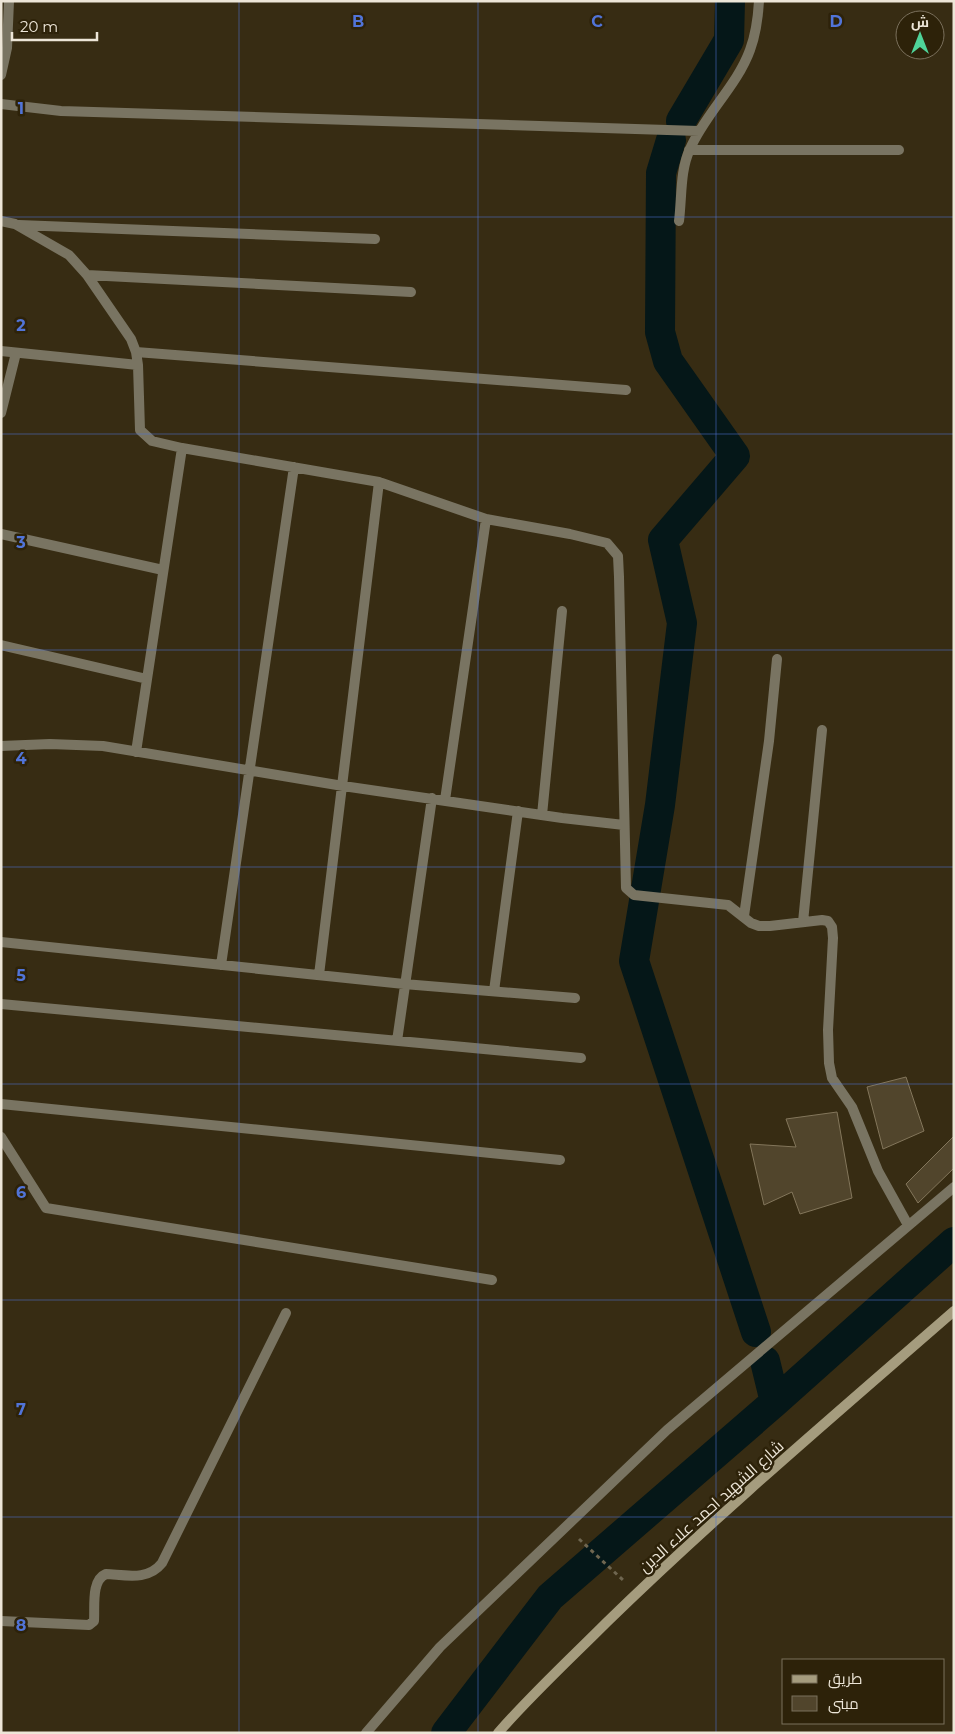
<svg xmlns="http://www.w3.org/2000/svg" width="955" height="1734" viewBox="0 0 955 1734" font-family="Montserrat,Cairo,sans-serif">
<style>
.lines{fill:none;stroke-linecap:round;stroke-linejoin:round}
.canal{stroke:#051718;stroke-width:30}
.building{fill:#51452c;stroke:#83765b}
.path{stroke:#6f6650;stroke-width:3;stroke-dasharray:4 4;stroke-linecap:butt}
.minor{stroke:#797462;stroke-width:10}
.secondary{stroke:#a59c7e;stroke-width:10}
.grid{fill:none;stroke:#5174d8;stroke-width:1;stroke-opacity:0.55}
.labels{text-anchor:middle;stroke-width:5;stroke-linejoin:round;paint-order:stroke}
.street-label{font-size:16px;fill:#ede6d8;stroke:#2d2209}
.grid-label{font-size:16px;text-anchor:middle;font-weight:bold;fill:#5174d8;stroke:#2d2209;stroke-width:5;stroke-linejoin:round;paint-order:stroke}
</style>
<rect width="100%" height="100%" fill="#372c13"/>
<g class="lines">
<path class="canal" d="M 681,121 L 729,40 L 730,1
M 671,140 L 661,173 L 660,332 L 668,361 L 735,456 L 663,540 L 682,623 L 660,805 L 634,961 L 756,1332
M 765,1361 L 775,1402
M 446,1733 L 550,1597 L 775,1402 L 954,1242"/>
</g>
<path class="building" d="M 906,1077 L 924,1131 L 883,1149 L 867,1087 Z
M 837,1112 L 852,1198 L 800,1214 L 792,1192 L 764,1205 L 750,1144 L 796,1147 L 786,1119 Z
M 954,1136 L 954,1168 L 918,1203 L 906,1184 Z"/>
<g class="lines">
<path class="path" d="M 579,1539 L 624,1581"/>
<path class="minor" d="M 1,75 L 7,48 L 9,1
M 1,104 L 61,111 L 699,131
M 689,150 L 899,150
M 1,221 L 15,224 L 69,255 L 87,275 L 131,339 L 136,352 L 138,365 L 140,430 L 152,441 L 182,448 L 379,482 L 486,519 L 570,534 L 607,543 L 618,556 L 619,577 L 626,888 L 634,895 L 728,905 L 751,923 L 759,926 L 770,926 L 822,920 L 828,921 L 832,927 L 833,938 L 828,1030 L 829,1063 L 832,1078 L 852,1107 L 878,1171 L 908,1225
M 679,221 C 682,197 680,170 690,149 C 705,114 737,86 750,50 C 756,34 758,18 759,1
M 19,225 L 375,239
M 87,275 L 411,292
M 1,351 L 138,365
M 136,352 L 626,390
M 1,413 L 16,353
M 1,534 L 163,570
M 1,645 L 147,679
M 1,746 L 50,744 L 103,746 L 343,786 L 562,818 L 624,825
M 136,752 L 182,448
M 445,800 L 486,519
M 542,815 L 562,611
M 744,916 L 769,741 L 777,659
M 803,922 L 822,730
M 1,942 L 404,984 L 575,998
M 221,965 L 294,467
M 319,975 L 379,482
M 494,991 L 518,811
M 1,1004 L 581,1058
M 397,1041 L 432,798
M 1,1104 L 560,1160
M 1,1137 L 46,1208 L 492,1280
M 1,1621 L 89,1625 L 94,1621 C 95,1606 91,1580 106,1574 C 126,1575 148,1581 162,1563 L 286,1313
M 366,1733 L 440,1647 L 667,1430 L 954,1187"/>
<path class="secondary" d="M 498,1733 C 532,1694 570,1659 607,1622 C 718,1514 837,1413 954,1311"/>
</g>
<path class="grid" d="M 239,1 L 239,1733M 478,1 L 478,1733M 716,1 L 716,1733M 1,217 L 954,217M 1,434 L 954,434M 1,650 L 954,650M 1,867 L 954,867M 1,1084 L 954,1084M 1,1300 L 954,1300M 1,1517 L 954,1517"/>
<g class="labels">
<g class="street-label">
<text transform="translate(711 1506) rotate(-42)" y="6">شارع الشهيد احمد علاء الدين</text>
</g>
</g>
<g class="grid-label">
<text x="358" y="27">B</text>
<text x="597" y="27">C</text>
<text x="836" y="27">D</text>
<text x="21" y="114">1</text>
<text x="21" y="331">2</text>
<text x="21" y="548">3</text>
<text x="21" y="764">4</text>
<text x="21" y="981">5</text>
<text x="21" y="1198">6</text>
<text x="21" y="1415">7</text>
<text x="21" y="1631">8</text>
</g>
<rect width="955" height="1734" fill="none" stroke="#ede6d8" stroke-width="5"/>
<rect x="782" y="1659" width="162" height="65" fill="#2d2209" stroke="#7a705c"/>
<rect x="792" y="1675" width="25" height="8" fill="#a59c7e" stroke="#7a705c"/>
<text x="828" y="1684" font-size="15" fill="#ede6d8">طريق</text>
<rect x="792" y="1696" width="25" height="15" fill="#51452c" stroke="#7a705c"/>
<text x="828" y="1709" font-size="15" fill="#ede6d8">مبنى</text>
<g transform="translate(920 35)"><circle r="24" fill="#2d2209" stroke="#7a705c"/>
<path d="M0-4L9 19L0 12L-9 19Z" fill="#4fd399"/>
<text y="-8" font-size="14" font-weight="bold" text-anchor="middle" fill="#ede6d8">ش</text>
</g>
<path d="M12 32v8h85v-8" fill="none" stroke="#ede6d8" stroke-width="2.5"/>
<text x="20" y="32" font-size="15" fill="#ede6d8" stroke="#2d2209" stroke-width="4" paint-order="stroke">20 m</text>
</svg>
